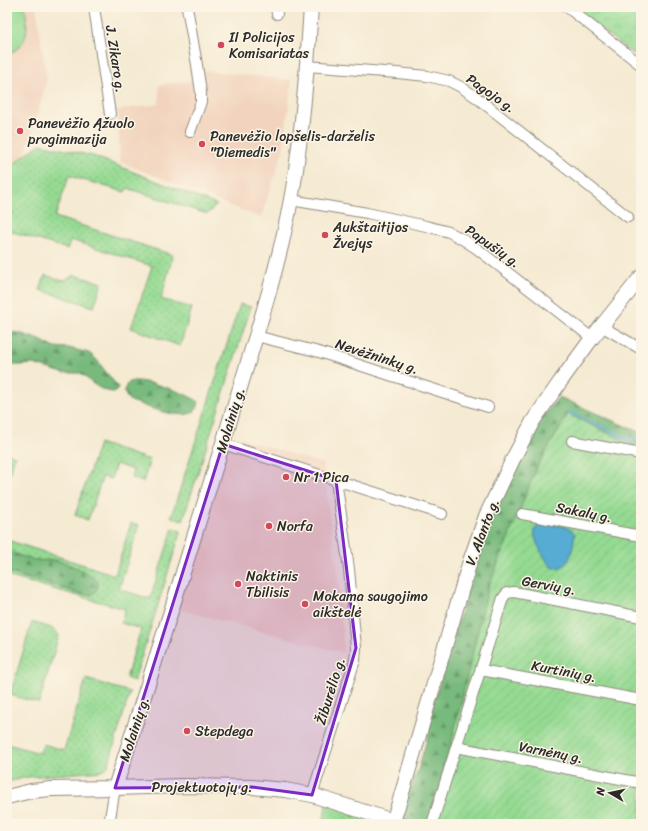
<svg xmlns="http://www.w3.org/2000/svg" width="648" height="831" viewBox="0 0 648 831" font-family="Sriracha,sans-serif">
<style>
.built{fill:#f2d4be}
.grass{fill:url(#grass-dots);stroke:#60825f}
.forest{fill:url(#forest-firs);stroke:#527254}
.park{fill:url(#park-crowns);stroke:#60825f}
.garden{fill:url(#garden-furrows);stroke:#60825f}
.pitch{fill:#95da93;stroke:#60825f}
.water{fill:#56acd2;stroke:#406c7e}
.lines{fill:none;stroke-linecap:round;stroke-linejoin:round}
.stream{stroke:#56acd2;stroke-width:2.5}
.street-casing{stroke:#908a7e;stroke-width:12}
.secondary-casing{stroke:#908a7e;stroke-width:16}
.street{stroke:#fff;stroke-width:10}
.secondary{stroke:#fff;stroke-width:14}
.marked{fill:#7b2cbf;fill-opacity:0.2;stroke:#7b2cbf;stroke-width:3;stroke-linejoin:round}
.poi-dot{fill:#d1495b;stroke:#fcf5e5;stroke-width:1.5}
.labels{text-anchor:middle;stroke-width:3;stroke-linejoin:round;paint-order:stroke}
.poi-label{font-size:14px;fill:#2b2b2b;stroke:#fcf5e5;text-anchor:start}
.street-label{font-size:14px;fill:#2b2b2b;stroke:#fcf5e5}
</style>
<defs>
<pattern id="grass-dots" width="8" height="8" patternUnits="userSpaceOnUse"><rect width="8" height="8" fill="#95da93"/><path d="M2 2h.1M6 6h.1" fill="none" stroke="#81bb7f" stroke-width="1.8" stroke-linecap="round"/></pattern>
<pattern id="forest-firs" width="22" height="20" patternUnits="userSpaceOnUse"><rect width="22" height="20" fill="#78ba7d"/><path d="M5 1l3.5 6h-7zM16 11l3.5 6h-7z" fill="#639767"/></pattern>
<pattern id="park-crowns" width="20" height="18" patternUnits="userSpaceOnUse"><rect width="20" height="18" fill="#95da93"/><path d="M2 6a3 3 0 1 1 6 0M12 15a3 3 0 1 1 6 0" fill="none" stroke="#81bb7f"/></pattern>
<pattern id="garden-furrows" width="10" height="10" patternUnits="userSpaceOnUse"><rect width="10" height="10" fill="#95da93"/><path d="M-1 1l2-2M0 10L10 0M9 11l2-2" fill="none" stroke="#81bb7f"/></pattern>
</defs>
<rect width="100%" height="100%" fill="#fcf5e5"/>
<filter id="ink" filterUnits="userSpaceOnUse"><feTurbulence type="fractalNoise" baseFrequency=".025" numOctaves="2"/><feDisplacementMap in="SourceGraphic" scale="8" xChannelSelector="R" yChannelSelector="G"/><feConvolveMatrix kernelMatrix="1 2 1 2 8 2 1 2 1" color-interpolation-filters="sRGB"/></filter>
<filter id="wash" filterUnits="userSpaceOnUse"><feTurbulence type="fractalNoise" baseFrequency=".012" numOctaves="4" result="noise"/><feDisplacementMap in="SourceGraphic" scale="16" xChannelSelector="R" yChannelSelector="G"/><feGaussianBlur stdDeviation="0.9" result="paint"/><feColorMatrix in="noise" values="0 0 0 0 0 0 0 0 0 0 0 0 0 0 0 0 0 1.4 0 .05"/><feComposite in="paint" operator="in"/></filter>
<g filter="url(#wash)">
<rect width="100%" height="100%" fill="#f5ead2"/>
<path class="built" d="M 7,7 L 36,7 L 47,80 L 17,183 L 7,187 Z
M 198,70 L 292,80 L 283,151 L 261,218 L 120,162 L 118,110 L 159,104 L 159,85 L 196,80 Z
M 226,434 L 323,464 L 339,583 L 344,653 L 172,608 Z"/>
<path class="grass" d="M 40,144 L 93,156 L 217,205 L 207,214 L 127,188 L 125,192 L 69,176 L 55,217 L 173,255 L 161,299 L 192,308 L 180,346 L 131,328 L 152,266 L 71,240 L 67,249 L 7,230 L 7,169 Z
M 45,275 L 64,281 L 74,275 L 102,283 L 94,307 L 40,290 Z
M 240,304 L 251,307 L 183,520 L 171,517 Z
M 99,443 L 150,460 L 143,482 L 131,478 L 133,470 L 116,464 L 111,479 L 103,476 L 88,520 L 75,515 Z
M 7,453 L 15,456 L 7,481 Z
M 131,523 L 139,525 L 119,589 L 150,599 L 173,528 L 181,531 L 134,681 L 126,678 L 141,629 L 121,623 L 125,609 L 7,576 L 7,540 L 115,575 Z
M 32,622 L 51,628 L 59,635 L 39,703 L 10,695 Z
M 86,679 L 130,692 L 108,766 L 102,771 L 28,777 L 7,782 L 7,744 L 40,753 L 43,744 L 64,750 Z
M 327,799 L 404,824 L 323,824 Z"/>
<path class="forest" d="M 7,332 L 19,333 L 40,340 L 53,347 L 69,348 L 89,353 L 96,359 L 106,372 L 118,387 L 117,390 L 115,392 C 100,392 91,382 81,373 L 63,373 L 33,364 L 20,365 L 14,365 L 7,347 Z
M 133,381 C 148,380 187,393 199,402 C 198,405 198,409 195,411 C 182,422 142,405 129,400 C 122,393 124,383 133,381 Z
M 559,397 L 641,433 L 641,449 L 568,414 L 537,467 L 488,588 L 432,824 L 402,823 L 402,807 L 405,798 L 418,770 L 428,736 L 431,711 L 477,559 L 491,520 L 506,488 L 539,421 Z
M 7,550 C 16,554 27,559 37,560 C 42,561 48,560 53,560 C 66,562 89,572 98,582 L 97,590 L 92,595 L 79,594 L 69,590 L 7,572 Z"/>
<path class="park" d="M 572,7 L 641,7 L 641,60 Z"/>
<path class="garden" d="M 568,414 L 641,449 L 641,824 L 432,824 L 488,588 L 537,467 Z"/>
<path class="pitch" d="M 7,7 L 25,7 C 28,27 30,46 7,54 Z"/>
<path class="water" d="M 545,524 C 555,525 569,525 575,534 C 572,549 572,569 553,568 L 549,565 C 545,557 527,533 538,526 C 540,524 543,524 545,524 Z"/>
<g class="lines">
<path class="stream" d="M 568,412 L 641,444"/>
</g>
</g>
<g filter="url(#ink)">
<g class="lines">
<g class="street-casing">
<path id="street" d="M 94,7 L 110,114
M 187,7 L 197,65 L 201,92 L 201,102 L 190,132
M 276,7 L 277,14
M 567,7 L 641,65
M 307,66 L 397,73 L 427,76 L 449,81 L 461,87 L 476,97 L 628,217
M 291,200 L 367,213 L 426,226 L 449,232 L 462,239 L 476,248 L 592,338
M 601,326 L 641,349
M 256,336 L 319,352 L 488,407
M 572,441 L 641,454
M 223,444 L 442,514
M 522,514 L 641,536
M 481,670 L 641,700
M 456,747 L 641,783
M 312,795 L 355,660 L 356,648 L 349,569 L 336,480
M 393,821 L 404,824
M 109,824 L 115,788
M 432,824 L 503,598 L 507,593 L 514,592 L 641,617"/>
</g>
<g class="secondary-casing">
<path id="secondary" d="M 115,788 L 172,608 L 256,336 C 275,274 292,211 299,146 C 305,100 308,53 311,7
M 7,797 L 31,791 L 51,789 L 115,788 L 181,786 L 252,787 L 285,790 L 312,795 L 393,821 L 399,803 L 470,561 L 486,516 L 515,455 L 533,421 L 560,382 L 592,338 L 641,277"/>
</g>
<use href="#street" class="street"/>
<use href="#secondary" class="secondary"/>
</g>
</g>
<path class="marked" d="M 223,444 L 336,480 L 356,648 L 312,795 L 252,787 L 115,788 Z"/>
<g class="poi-dot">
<circle cx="221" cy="45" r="4"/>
<circle cx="20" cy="131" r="4"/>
<circle cx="202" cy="144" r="4"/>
<circle cx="325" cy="235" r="4"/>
<circle cx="286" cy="477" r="4"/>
<circle cx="269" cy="526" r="4"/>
<circle cx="238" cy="584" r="4"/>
<circle cx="305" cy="604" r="4"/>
<circle cx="187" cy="731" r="4"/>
</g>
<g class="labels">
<g class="poi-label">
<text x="229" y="42">II Policijos<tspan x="229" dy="16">Komisariatas</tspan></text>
<text x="28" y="128">Panevėžio Ąžuolo<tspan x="28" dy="16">progimnazija</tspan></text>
<text x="210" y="141">Panevėžio lopšelis-darželis<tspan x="210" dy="16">"Diemedis"</tspan></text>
<text x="333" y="232">Aukštaitijos<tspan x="333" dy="16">Žvejys</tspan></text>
<text x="294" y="482">Nr 1 Pica</text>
<text x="277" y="531">Norfa</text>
<text x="246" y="581">Naktinis<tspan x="246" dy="16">Tbilisis</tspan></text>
<text x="313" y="601">Mokama saugojimo<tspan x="313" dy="16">aikštelė</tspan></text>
<text x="195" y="736">Stepdega</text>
</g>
<g class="street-label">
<text transform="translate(116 59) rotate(81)" y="5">J. Zikaro g.</text>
<text transform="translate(491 93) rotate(35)" y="5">Pagojo g.</text>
<text transform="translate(493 246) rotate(35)" y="5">Papušių g.</text>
<text transform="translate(377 356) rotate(18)" y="5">Nevėžninkų g.</text>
<text transform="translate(230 420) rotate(-73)" y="5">Molainių g.</text>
<text transform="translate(584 512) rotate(11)" y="5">Sakalų g.</text>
<text transform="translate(482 532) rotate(-69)" y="5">V. Alanto g.</text>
<text transform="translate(549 585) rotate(10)" y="5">Gervių g.</text>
<text transform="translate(564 671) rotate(11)" y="5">Kurtinių g.</text>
<text transform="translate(330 691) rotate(-73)" y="5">Žiburėlio g.</text>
<text transform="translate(134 729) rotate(-72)" y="5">Molainių g.</text>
<text transform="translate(551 752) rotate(11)" y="5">Varnėnų g.</text>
<text x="202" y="792">Projektuotojų g.</text>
</g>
</g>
<rect width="648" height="831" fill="none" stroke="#fcf5e5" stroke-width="24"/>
<g transform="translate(610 793) rotate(279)" stroke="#fcf5e5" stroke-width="3" paint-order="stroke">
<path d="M0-3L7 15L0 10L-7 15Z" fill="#2b2b2b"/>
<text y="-6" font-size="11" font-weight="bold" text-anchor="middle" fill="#2b2b2b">N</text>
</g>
</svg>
